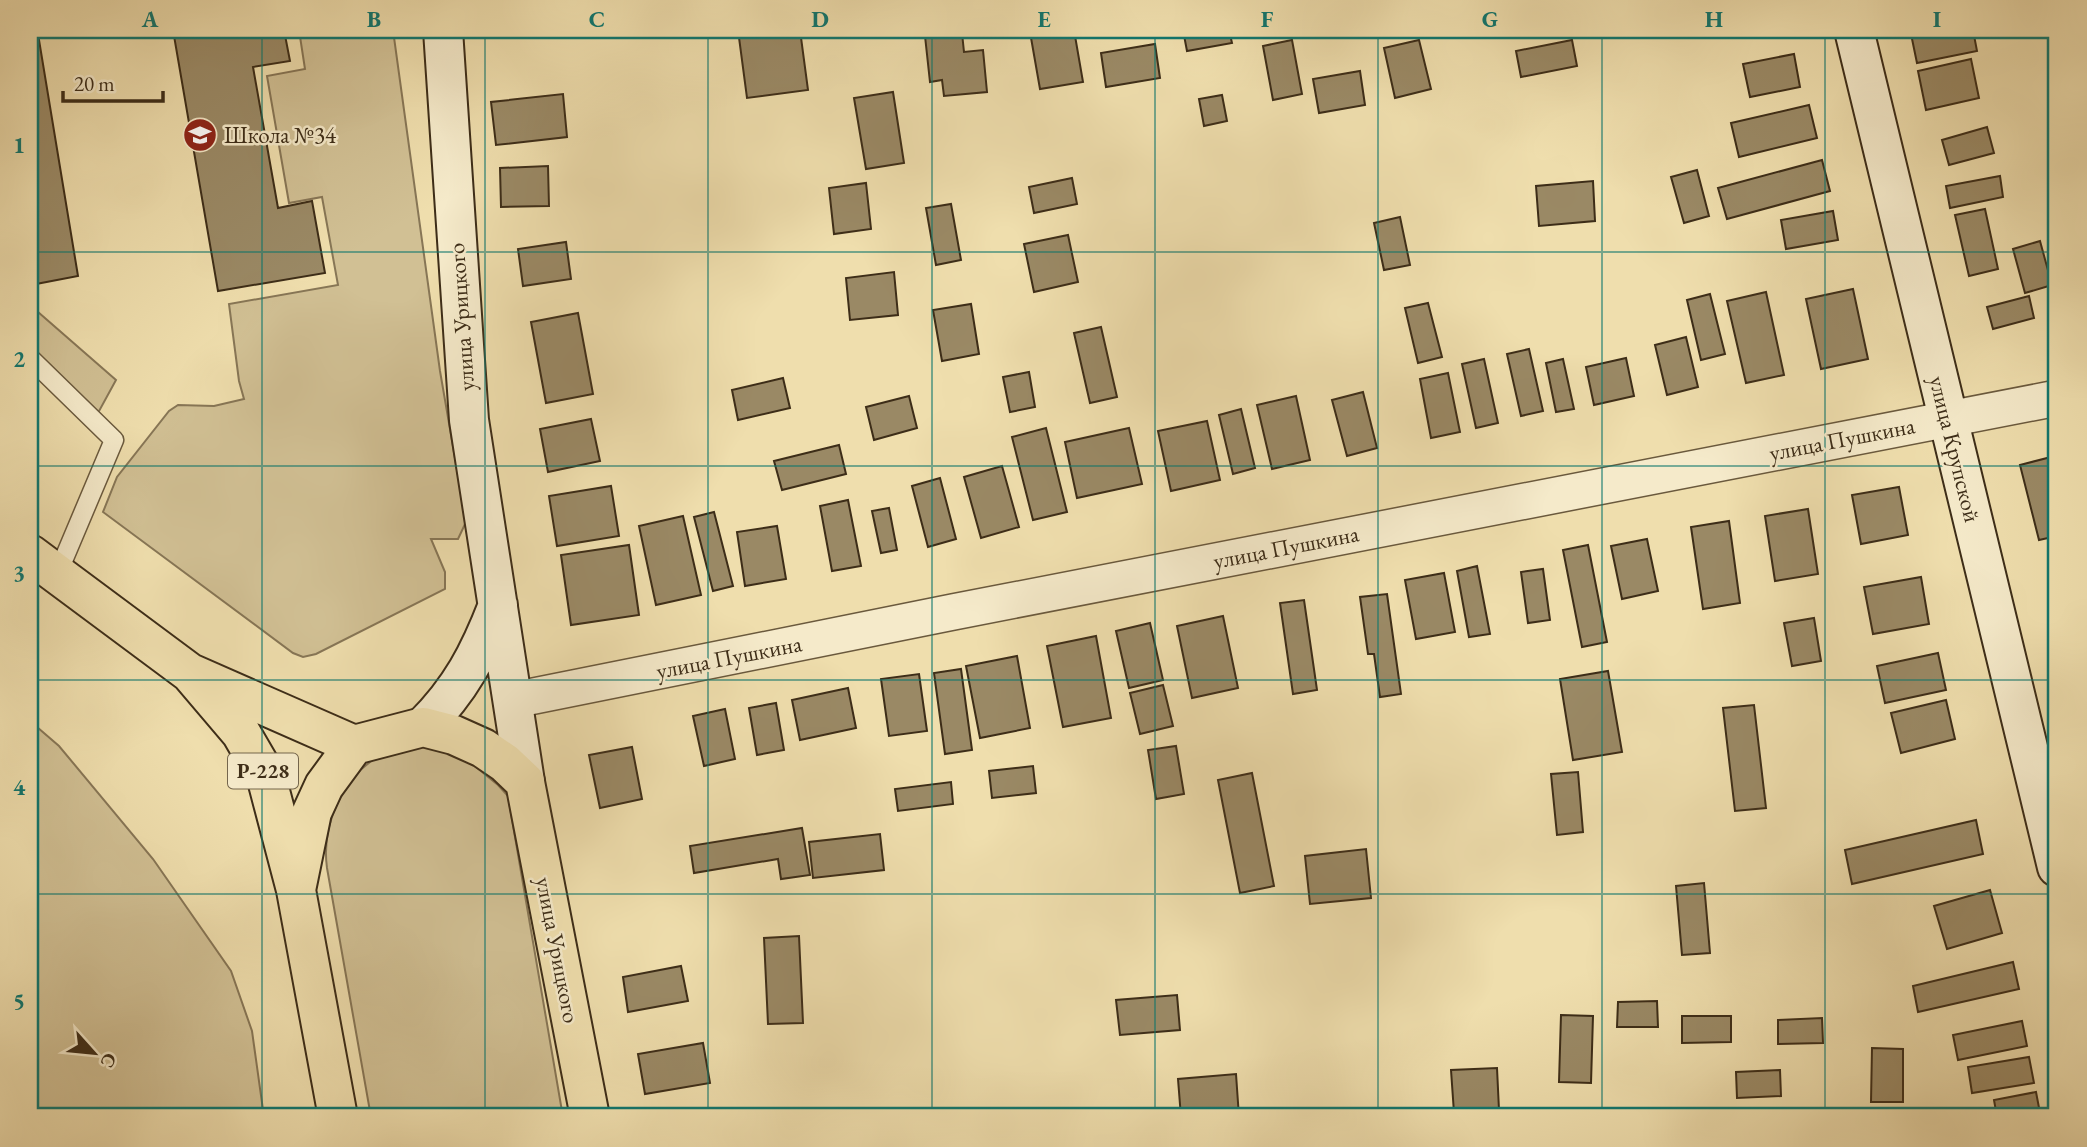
<svg xmlns="http://www.w3.org/2000/svg" width="2087" height="1147" viewBox="0 0 2087 1147" font-family="'EB Garamond',serif">
<style>
.green{fill:#d1c094;stroke:#877656;stroke-width:2}
.building{fill:#9a8965;stroke:#3d2d18;stroke-width:2}
.lines{fill:none;stroke-linecap:round;stroke-linejoin:round}
.lane-casing{stroke:#6a593d;stroke-width:21}
.street-casing{stroke:#6a593d;stroke-width:38}
.secondary-casing{stroke:#3d2d18;stroke-width:42}
.primary-casing{stroke:#3d2d18;stroke-width:42}
.lane{stroke:#f5eaca;stroke-width:18}
.street{stroke:#f5eaca;stroke-width:35}
.secondary{stroke:#f5eaca;stroke-width:38}
.primary{stroke:#efdead;stroke-width:38}
.grid{fill:none;stroke:#0f766e;stroke-width:2;stroke-opacity:0.55}
.labels{text-anchor:middle;stroke-width:5;stroke-linejoin:round;paint-order:stroke}
.shield{fill:#f5eaca;stroke:#74664d;stroke-width:2}
.shield-label{font-size:21px;font-weight:bold;fill:#3d2d18}
.poi-label{font-size:23px;fill:#3d2d18;stroke:#f5eaca;text-anchor:start}
.street-label{font-size:23px;fill:#3d2d18;stroke:#f5eaca}
.neatline{fill:none;stroke:#0f766e;stroke-width:2.5}
.grid-label{font-size:23px;text-anchor:middle;font-weight:bold;fill:#0f766e}
</style>
<rect width="100%" height="100%" fill="#efdead"/>
<filter id="stains"><feTurbulence type="fractalNoise" baseFrequency=".00286" numOctaves="4"/><feColorMatrix values="0 0 0 0 .2 0 0 0 0 .09 0 0 0 0 .02 0 0 0 .5 -.17"/></filter>
<radialGradient id="worn" r=".72"><stop offset=".6" stop-color="#630" stop-opacity="0"/><stop offset="1" stop-color="#630" stop-opacity=".3"/></radialGradient>
<path class="green" d="M 299,30 L 393,30 L 440,371 L 466,522 L 458,539 L 431,539 L 445,572 L 445,589 L 316,654 L 303,657 L 293,653 L 103,512 L 117,477 L 169,411 L 178,405 L 214,406 L 244,399 L 239,381 L 229,304 L 338,285 L 322,197 L 289,203 L 267,76 L 305,69 Z
M 30,305 L 116,380 L 98,413 L 30,350 Z
M 30,721 L 59,746 L 153,859 L 231,971 L 252,1031 L 263,1110 L 267,1117 L 30,1117 Z
M 426,746 L 465,758 L 498,785 L 508,796 L 563,1117 L 371,1117 L 327,868 C 321,825 343,774 383,754 C 396,748 412,748 426,746 Z"/>
<path class="building" d="M 173,30 L 284,30 L 290,61 L 253,67 L 278,208 L 312,201 L 325,273 L 218,291 Z
M 738,30 L 800,30 L 808,90 L 747,98 Z
M 1044,30 L 1074,30 L 1083,82 L 1040,89 L 1030,32 Z
M 1183,30 L 1229,30 L 1232,43 L 1187,51 Z
M 1931,30 L 1973,30 L 1977,51 L 1917,63 L 1911,34 Z
M 962,33 L 964,52 L 983,50 L 987,92 L 944,96 L 942,80 L 930,82 L 925,36 Z
M 39,40 L 78,276 L 36,284 L 30,243 L 30,42 Z
M 1292,40 L 1302,94 L 1273,100 L 1263,46 Z
M 1419,40 L 1431,89 L 1395,98 L 1384,48 Z
M 1572,40 L 1577,66 L 1521,77 L 1516,51 Z
M 1155,44 L 1160,78 L 1106,87 L 1101,53 Z
M 1794,54 L 1800,87 L 1750,97 L 1743,64 Z
M 1971,59 L 1979,98 L 1926,110 L 1918,71 Z
M 1360,71 L 1365,105 L 1319,113 L 1313,79 Z
M 893,92 L 904,163 L 866,169 L 854,98 Z
M 563,94 L 567,137 L 496,145 L 491,102 Z
M 1222,95 L 1227,121 L 1204,126 L 1199,99 Z
M 1809,105 L 1817,138 L 1739,157 L 1731,123 Z
M 1987,127 L 1994,153 L 1949,165 L 1942,140 Z
M 1822,160 L 1830,191 L 1727,219 L 1718,188 Z
M 548,166 L 549,206 L 501,207 L 500,168 Z
M 1697,170 L 1709,216 L 1684,223 L 1671,177 Z
M 2000,176 L 2003,197 L 1950,208 L 1946,186 Z
M 1072,178 L 1077,204 L 1034,213 L 1029,187 Z
M 1593,181 L 1595,221 L 1539,226 L 1536,186 Z
M 866,183 L 871,229 L 834,234 L 829,188 Z
M 951,204 L 961,260 L 936,265 L 926,208 Z
M 1985,209 L 1998,269 L 1969,276 L 1955,215 Z
M 1833,211 L 1838,240 L 1786,249 L 1781,220 Z
M 1400,217 L 1410,265 L 1384,270 L 1374,223 Z
M 1068,235 L 1078,282 L 1034,292 L 1024,244 Z
M 2040,241 L 2052,285 L 2025,293 L 2013,249 Z
M 566,242 L 571,279 L 523,286 L 518,249 Z
M 894,272 L 898,315 L 850,320 L 846,278 Z
M 1853,289 L 1868,359 L 1821,369 L 1806,299 Z
M 1766,292 L 1784,375 L 1746,383 L 1727,301 Z
M 1710,294 L 1725,354 L 1701,360 L 1687,300 Z
M 2029,296 L 2034,318 L 1993,329 L 1987,307 Z
M 1428,303 L 1442,357 L 1418,363 L 1405,308 Z
M 971,304 L 979,354 L 942,361 L 933,310 Z
M 578,313 L 593,394 L 546,403 L 531,322 Z
M 1101,327 L 1117,397 L 1090,403 L 1074,333 Z
M 1686,337 L 1698,387 L 1667,395 L 1655,345 Z
M 1529,349 L 1543,411 L 1521,416 L 1507,354 Z
M 1626,358 L 1634,396 L 1594,405 L 1586,367 Z
M 1484,359 L 1498,423 L 1476,428 L 1462,364 Z
M 1563,359 L 1574,409 L 1556,412 L 1546,363 Z
M 1029,372 L 1035,407 L 1010,412 L 1003,377 Z
M 1448,373 L 1460,432 L 1431,438 L 1420,379 Z
M 783,378 L 790,408 L 738,420 L 732,390 Z
M 1363,392 L 1377,448 L 1347,456 L 1332,400 Z
M 909,396 L 917,428 L 874,440 L 866,407 Z
M 1296,396 L 1310,460 L 1272,469 L 1257,405 Z
M 1241,409 L 1255,468 L 1233,474 L 1219,415 Z
M 591,419 L 600,461 L 548,472 L 540,429 Z
M 1207,421 L 1220,480 L 1171,491 L 1158,431 Z
M 1046,428 L 1067,512 L 1033,520 L 1012,437 Z
M 1129,428 L 1142,484 L 1077,498 L 1065,442 Z
M 839,445 L 846,474 L 782,490 L 774,461 Z
M 2051,457 L 2057,480 L 2057,536 L 2039,540 L 2020,465 Z
M 1002,466 L 1019,527 L 981,538 L 964,477 Z
M 940,478 L 956,539 L 928,547 L 912,486 Z
M 611,486 L 619,536 L 557,546 L 549,496 Z
M 1899,487 L 1908,535 L 1861,544 L 1852,495 Z
M 848,500 L 861,566 L 832,571 L 820,506 Z
M 889,508 L 897,550 L 881,553 L 872,511 Z
M 1808,509 L 1818,574 L 1775,581 L 1765,516 Z
M 714,512 L 733,586 L 713,591 L 694,517 Z
M 683,516 L 701,595 L 656,605 L 639,526 Z
M 1729,521 L 1740,603 L 1703,609 L 1691,527 Z
M 777,526 L 786,579 L 745,586 L 737,532 Z
M 1647,539 L 1658,591 L 1622,599 L 1611,546 Z
M 629,545 L 639,615 L 571,625 L 561,555 Z
M 1588,545 L 1607,642 L 1582,647 L 1563,550 Z
M 1477,566 L 1490,634 L 1469,637 L 1457,571 Z
M 1543,569 L 1550,620 L 1528,623 L 1521,572 Z
M 1444,573 L 1455,632 L 1416,639 L 1405,580 Z
M 1921,577 L 1929,624 L 1873,634 L 1864,587 Z
M 1387,594 L 1401,694 L 1380,697 L 1374,654 L 1368,654 L 1360,597 Z
M 1304,600 L 1317,690 L 1293,694 L 1280,603 Z
M 1223,616 L 1238,688 L 1192,698 L 1177,626 Z
M 1814,618 L 1821,661 L 1792,666 L 1784,623 Z
M 1150,623 L 1163,680 L 1129,688 L 1116,631 Z
M 1096,636 L 1111,718 L 1063,727 L 1047,646 Z
M 1938,653 L 1946,690 L 1885,703 L 1877,666 Z
M 1017,656 L 1030,728 L 980,738 L 966,666 Z
M 961,669 L 972,750 L 945,754 L 934,673 Z
M 1608,671 L 1622,752 L 1573,760 L 1560,679 Z
M 919,674 L 927,731 L 889,736 L 881,679 Z
M 1163,685 L 1173,726 L 1140,734 L 1130,693 Z
M 848,688 L 856,728 L 800,740 L 792,700 Z
M 1946,700 L 1955,739 L 1901,753 L 1891,713 Z
M 776,703 L 784,750 L 757,755 L 749,708 Z
M 1754,705 L 1766,808 L 1735,811 L 1723,708 Z
M 725,709 L 735,759 L 704,766 L 693,716 Z
M 1176,746 L 1184,794 L 1156,799 L 1148,750 Z
M 632,747 L 642,799 L 600,808 L 589,755 Z
M 1033,766 L 1036,793 L 992,798 L 989,771 Z
M 1578,772 L 1583,832 L 1557,835 L 1551,774 Z
M 1252,773 L 1274,886 L 1240,893 L 1218,780 Z
M 951,782 L 953,804 L 898,811 L 895,789 Z
M 1976,820 L 1983,854 L 1852,884 L 1845,850 Z
M 802,828 L 810,875 L 781,879 L 778,859 L 694,873 L 690,846 Z
M 880,834 L 884,870 L 813,878 L 809,842 Z
M 1366,849 L 1371,898 L 1310,904 L 1305,856 Z
M 1704,883 L 1710,953 L 1682,955 L 1676,886 Z
M 1990,890 L 2002,933 L 1947,949 L 1934,906 Z
M 799,936 L 803,1023 L 768,1024 L 764,938 Z
M 2013,962 L 2019,989 L 1918,1012 L 1913,986 Z
M 681,966 L 688,1001 L 628,1012 L 623,977 Z
M 1177,995 L 1180,1030 L 1120,1035 L 1116,1000 Z
M 1657,1001 L 1658,1027 L 1617,1027 L 1618,1002 Z
M 1561,1015 L 1593,1016 L 1591,1083 L 1559,1082 Z
M 1682,1016 L 1731,1016 L 1731,1042 L 1682,1043 Z
M 1822,1018 L 1823,1043 L 1778,1044 L 1778,1020 Z
M 2022,1021 L 2027,1046 L 1958,1060 L 1953,1035 Z
M 703,1043 L 710,1083 L 645,1094 L 638,1054 Z
M 1872,1048 L 1903,1049 L 1903,1102 L 1871,1102 Z
M 2029,1057 L 2034,1083 L 1972,1093 L 1968,1067 Z
M 1497,1068 L 1499,1110 L 1454,1113 L 1451,1070 Z
M 1780,1070 L 1781,1096 L 1737,1098 L 1736,1072 Z
M 1236,1074 L 1239,1117 L 1181,1117 L 1178,1079 Z
M 2036,1092 L 2040,1113 L 2015,1117 L 1997,1117 L 1994,1100 Z"/>
<g class="lines">
<g class="lane-casing">
<path id="lane" d="M 30,358 L 114,440 L 57,575"/>
</g>
<g class="street-casing">
<path id="street" d="M 514,700 L 953,612 L 2057,398"/>
</g>
<g class="secondary-casing">
<path id="secondary" d="M 443,30 L 469,420 L 525,782
M 1854,30 L 2057,867
M 423,727 C 461,689 479,654 498,605"/>
</g>
<g class="primary-casing">
<path id="primary" d="M 30,554 L 190,673 L 354,745
M 190,673 L 241,733 L 266,776 L 296,890 L 338,1117
M 296,890 L 312,812 L 324,786 L 354,745 L 423,727 L 454,735 L 483,748 L 505,763 L 525,782 L 590,1117"/>
</g>
<use href="#lane" class="lane"/>
<use href="#street" class="street"/>
<use href="#secondary" class="secondary"/>
<use href="#primary" class="primary"/>
</g>
<path class="grid" d="M 262,30 L 262,1117M 485,30 L 485,1117M 708,30 L 708,1117M 932,30 L 932,1117M 1155,30 L 1155,1117M 1378,30 L 1378,1117M 1602,30 L 1602,1117M 1825,30 L 1825,1117M 30,252 L 2057,252M 30,466 L 2057,466M 30,680 L 2057,680M 30,894 L 2057,894"/>
<defs>
<g id="school-disc" transform="scale(1.75)"><circle r="9.5" fill="#8f2418" stroke="#f5eaca"/><path d="M0-5L7-2L0 1L-7-2ZM-4 1L0 2.5L4 1V4Q0 6-4 4Z" fill="#fff"/></g>
</defs>
<g fill-rule="evenodd">
<use href="#school-disc" x="200" y="135"/>
</g>
<g class="labels">
<rect class="shield" x="228" y="753.5" width="70" height="35" rx="5"/>
<g class="shield-label">
<text x="263" y="778">Р-228</text>
</g>
<g class="poi-label">
<text x="224" y="143">Школа №34</text>
</g>
<g class="street-label">
<text transform="translate(461 317) rotate(-94)" y="8">улица Урицкого</text>
<text transform="translate(1842 439) rotate(-11)" y="8">улица Пушкина</text>
<text transform="translate(1955 449) rotate(76)" y="8">улица Крупской</text>
<text transform="translate(1286 547) rotate(-11)" y="8">улица Пушкина</text>
<text transform="translate(729 657) rotate(-11)" y="8">улица Пушкина</text>
<text transform="translate(558 950) rotate(79)" y="8">улица Урицкого</text>
</g>
</g>
<rect width="2087" height="1147" fill="none" stroke="#efdead" stroke-width="77"/>
<g transform="translate(94 1053) rotate(117)" stroke="#f5eaca" stroke-width="5" paint-order="stroke">
<path d="M0-5L12 26L0 18L-12 26Z" fill="#3d2d18"/>
<text y="-10" font-size="19" font-weight="bold" text-anchor="middle" fill="#3d2d18">С</text>
</g>
<path d="M63 91v10h100v-10" fill="none" stroke="#3d2d18" stroke-width="3.5"/>
<text x="74" y="91" font-size="21" fill="#3d2d18" stroke="#f5eaca" stroke-width="5" paint-order="stroke">20 m</text>
<rect x="38" y="38" width="2010" height="1070" class="neatline"/>
<g class="grid-label">
<text x="150" y="27">A</text>
<text x="374" y="27">B</text>
<text x="597" y="27">C</text>
<text x="820" y="27">D</text>
<text x="1044" y="27">E</text>
<text x="1267" y="27">F</text>
<text x="1490" y="27">G</text>
<text x="1714" y="27">H</text>
<text x="1937" y="27">I</text>
<text x="19" y="153">1</text>
<text x="19" y="367">2</text>
<text x="19" y="581">3</text>
<text x="19" y="795">4</text>
<text x="19" y="1009">5</text>
</g>
<rect width="100%" height="100%" filter="url(#stains)"/>
<rect width="100%" height="100%" fill="url(#worn)"/>
</svg>
